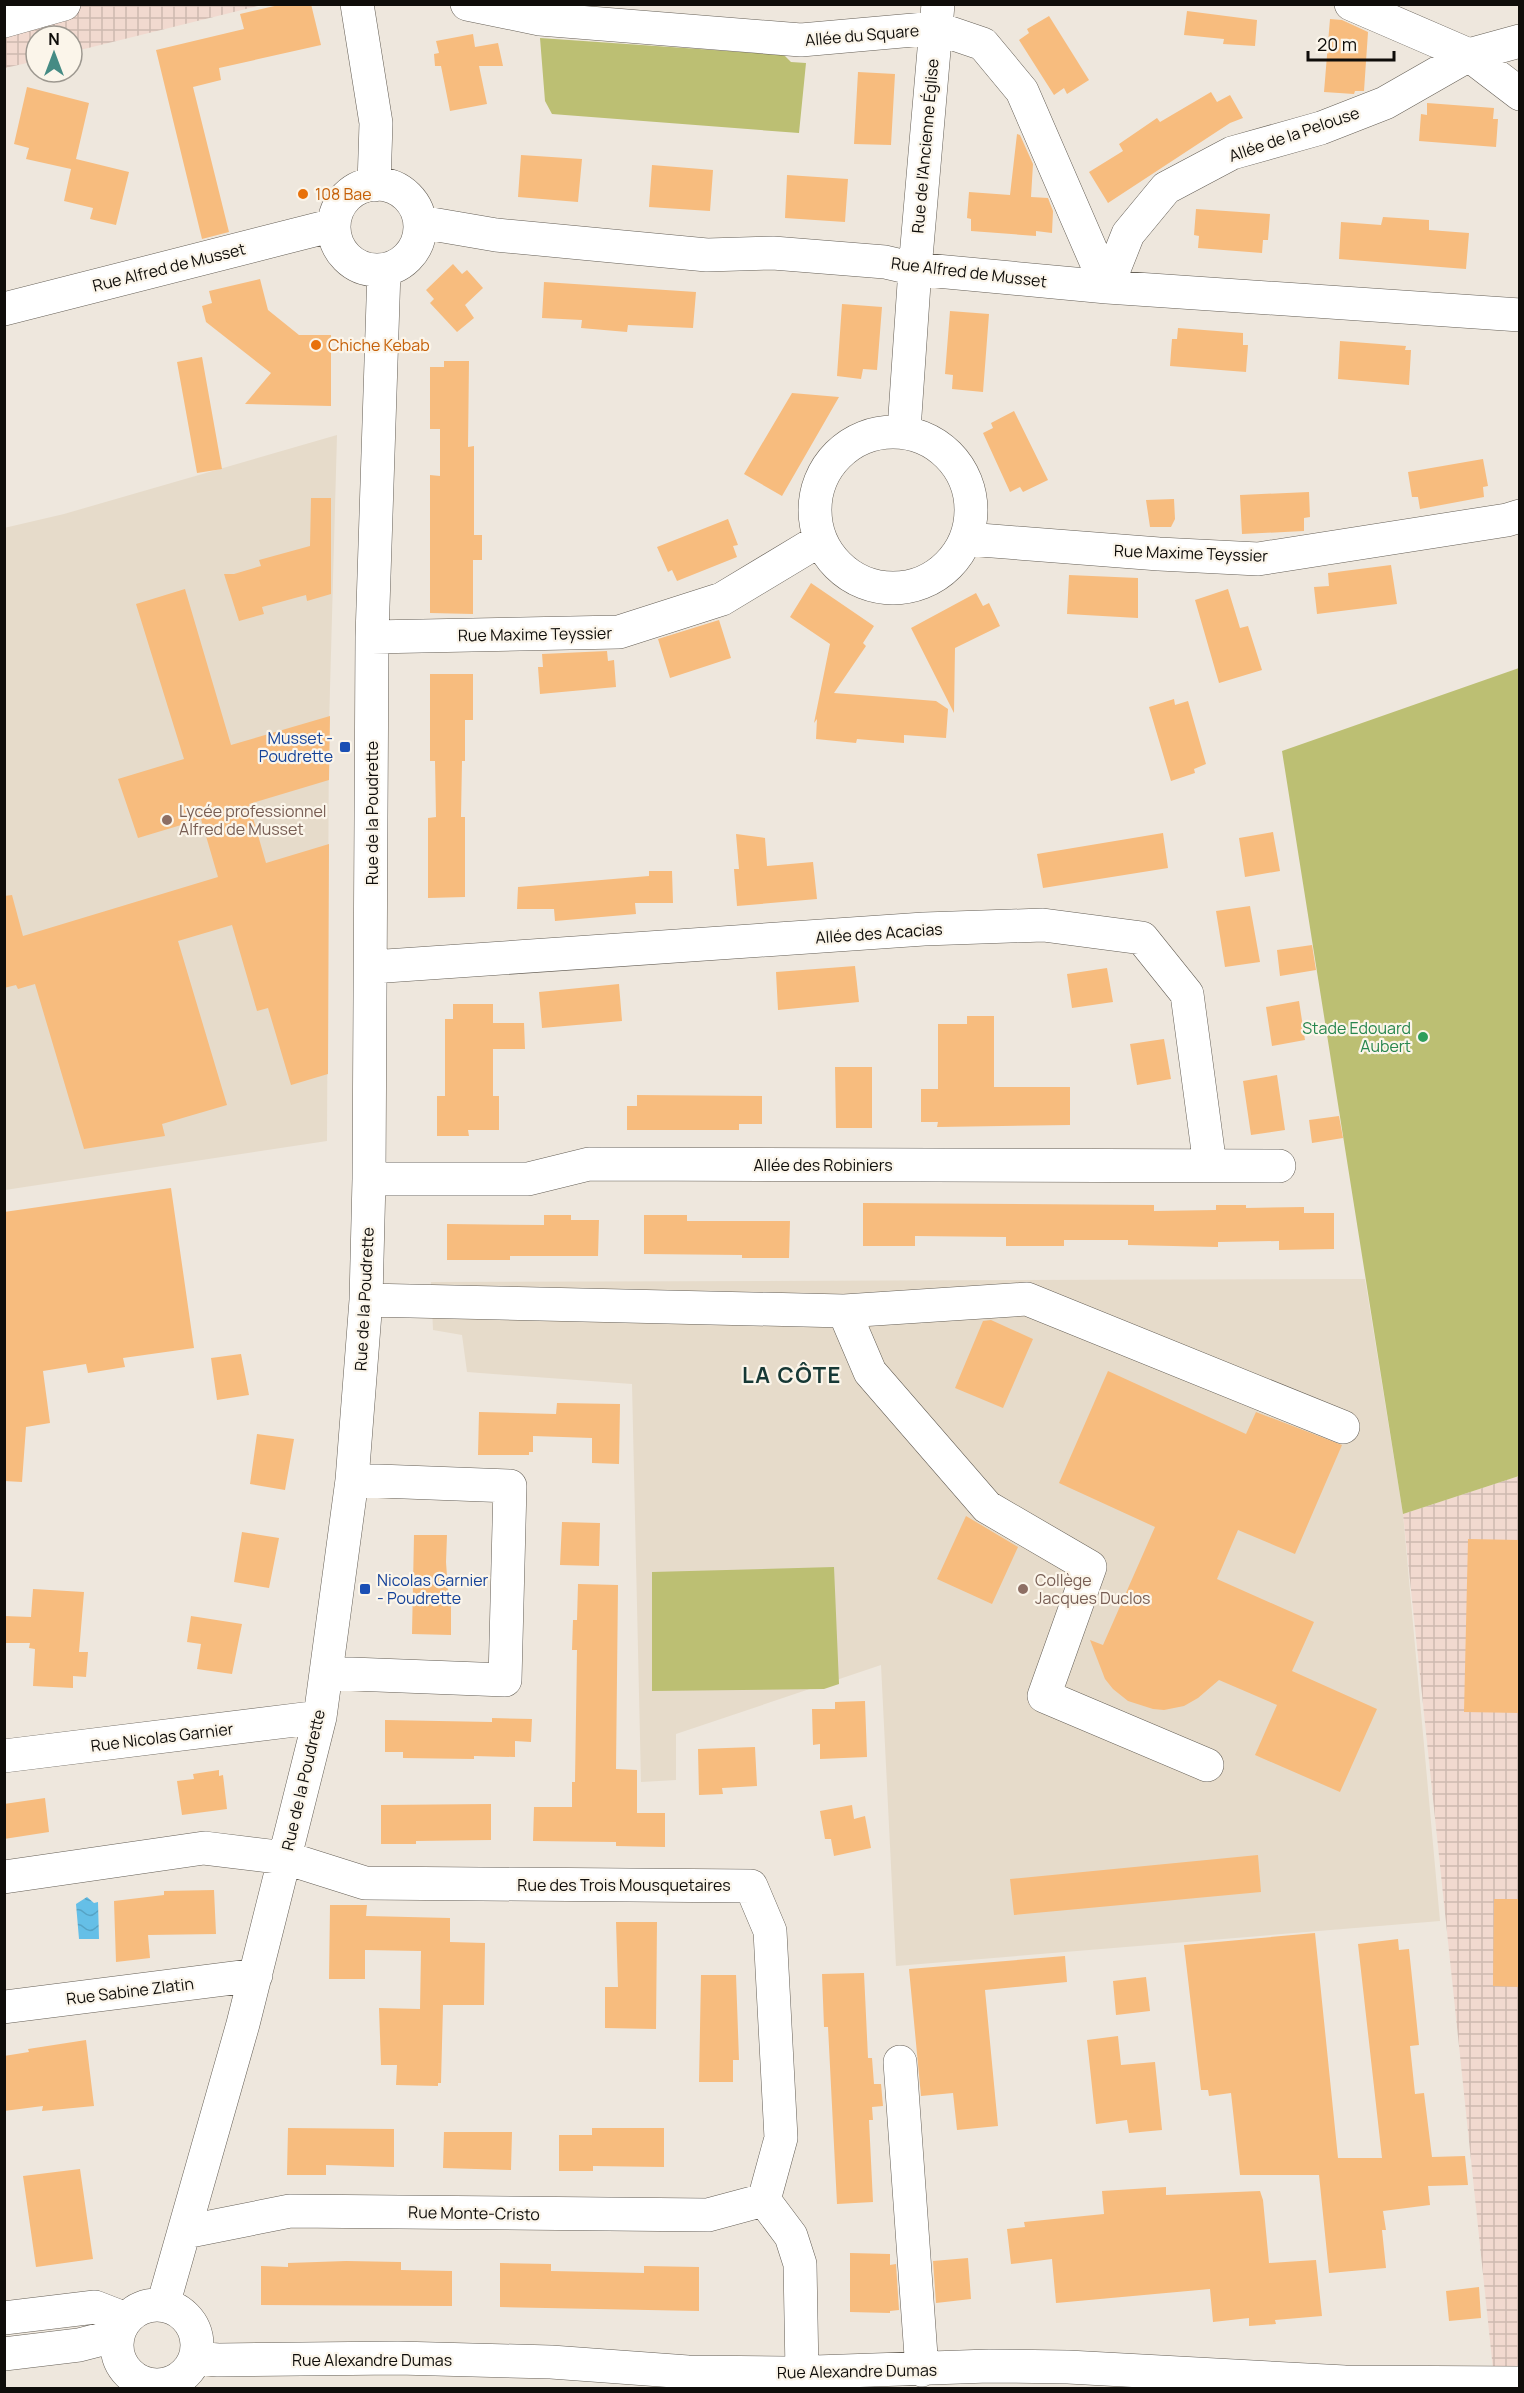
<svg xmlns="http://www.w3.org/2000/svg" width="1524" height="2393" viewBox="0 0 1524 2393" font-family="Manrope,sans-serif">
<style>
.built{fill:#e6dbca}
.industrial{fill:url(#industrial-grid)}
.green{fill:#bcbf73}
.water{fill:url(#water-waves)}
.building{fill:#f7bc7e}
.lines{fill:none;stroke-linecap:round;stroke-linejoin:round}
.minor-casing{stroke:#655f56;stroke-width:34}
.minor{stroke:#fff;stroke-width:33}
.food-dot{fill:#e8710a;stroke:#fbf5ea;stroke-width:2}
.transit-dot{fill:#1a4fb4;stroke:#fbf5ea;stroke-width:2}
.education-dot{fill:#8d6e63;stroke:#fbf5ea;stroke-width:2}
.leisure-dot{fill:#2e9e5b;stroke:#fbf5ea;stroke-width:2}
.labels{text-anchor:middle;stroke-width:4.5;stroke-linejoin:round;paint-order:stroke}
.street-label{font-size:16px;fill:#0f0d0a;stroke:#fbf5ea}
.food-label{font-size:16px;fill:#c56008;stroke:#fbf5ea;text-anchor:start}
.transit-label{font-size:16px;fill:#164399;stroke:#fbf5ea;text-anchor:end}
.education-label{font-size:16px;fill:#785e54;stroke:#fbf5ea;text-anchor:start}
.leisure-label{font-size:16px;fill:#27864d;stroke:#fbf5ea;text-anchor:end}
.district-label{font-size:22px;font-weight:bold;letter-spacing:1.5px;fill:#163835;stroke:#fbf5ea}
</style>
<defs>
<pattern id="industrial-grid" width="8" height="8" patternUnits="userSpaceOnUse" patternTransform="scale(1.5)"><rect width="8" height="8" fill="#f1d9cf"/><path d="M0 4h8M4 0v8" fill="none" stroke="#cdb9b0"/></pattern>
<pattern id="water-waves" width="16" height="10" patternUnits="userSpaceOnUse" patternTransform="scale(1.5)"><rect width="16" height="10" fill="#65bfe7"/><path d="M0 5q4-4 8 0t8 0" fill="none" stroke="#56a3c5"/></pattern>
</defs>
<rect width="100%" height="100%" fill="#eee7dd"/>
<path class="built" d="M 337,435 L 329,725 L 327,1141 L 5,1190 L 4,528 L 64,514 Z
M 1365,1279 L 1403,1514 L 1440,1921 L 896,1966 L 881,1665 L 676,1734 L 676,1780 L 641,1782 L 632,1384 L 467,1372 L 462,1335 L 433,1330 L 431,1282 Z"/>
<path class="industrial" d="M 4,5 L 262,5 L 72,52 L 72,36 L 36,36 L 36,61 L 5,68 Z
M 1519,1476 L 1519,2388 L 1495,2388 L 1403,1514 Z"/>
<path class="green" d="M 540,38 L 784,55 L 791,62 L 806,63 L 799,133 L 552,114 L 545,101 Z
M 1519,668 L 1519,1476 L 1403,1514 L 1282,751 Z
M 834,1567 L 839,1684 L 824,1689 L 652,1691 L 652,1572 Z"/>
<path class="water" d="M 87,1897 L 94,1903 L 98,1902 L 99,1939 L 79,1939 L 76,1904 Z"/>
<path class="building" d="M 283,4 L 311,4 L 321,45 L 219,68 L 221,80 L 193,87 L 229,232 L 202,239 L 156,50 L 244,29 L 240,14 Z
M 1187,11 L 1257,20 L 1255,46 L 1223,44 L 1224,39 L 1184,35 Z
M 1049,16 L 1089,80 L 1067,94 L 1064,88 L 1054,95 L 1019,40 L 1029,33 L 1027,29 Z
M 1330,19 L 1342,20 L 1368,32 L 1364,91 L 1355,91 L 1354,94 L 1324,92 Z
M 473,34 L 475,47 L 498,43 L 503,66 L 479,66 L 487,104 L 450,111 L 441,66 L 435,66 L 434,54 L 439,53 L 436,41 Z
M 858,72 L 895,74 L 891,145 L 854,144 Z
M 27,87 L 89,103 L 76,159 L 129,172 L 116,225 L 90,219 L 93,208 L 64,201 L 71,169 L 26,159 L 29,148 L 14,144 Z
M 1211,92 L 1217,102 L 1230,95 L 1243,118 L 1230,123 L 1108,203 L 1089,172 L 1123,151 L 1119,144 L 1157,118 L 1160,122 Z
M 1427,103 L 1494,108 L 1493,119 L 1498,119 L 1496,147 L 1419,141 L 1421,114 L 1427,115 Z
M 1017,134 L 1020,135 L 1033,164 L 1031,197 L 1048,198 L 1053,211 L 1052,233 L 1036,231 L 1036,236 L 971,231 L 971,219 L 967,218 L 969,192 L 1010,195 Z
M 521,155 L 582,159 L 578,202 L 518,197 Z
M 652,165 L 713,170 L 710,211 L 649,207 Z
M 787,175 L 848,179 L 845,222 L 785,218 Z
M 1196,209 L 1270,214 L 1268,240 L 1263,240 L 1262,253 L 1198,248 L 1199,236 L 1194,235 Z
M 1383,217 L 1429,220 L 1429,230 L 1469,233 L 1466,269 L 1339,259 L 1341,222 L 1381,225 Z
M 453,264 L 462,274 L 467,270 L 483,288 L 465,305 L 474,318 L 457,332 L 430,303 L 434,299 L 426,290 Z
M 260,279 L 268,310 L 299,335 L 331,335 L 331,406 L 245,404 L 271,373 L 206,322 L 202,306 L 212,303 L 209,291 Z
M 544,282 L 696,292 L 693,328 L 628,325 L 627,332 L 581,328 L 582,320 L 542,318 Z
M 842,304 L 882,307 L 877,370 L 863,369 L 861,379 L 837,376 Z
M 950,311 L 989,314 L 983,392 L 952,389 L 953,375 L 945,374 Z
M 1178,328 L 1243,333 L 1243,345 L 1248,345 L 1246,372 L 1170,366 L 1172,339 L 1177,339 Z
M 1340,341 L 1406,346 L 1405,350 L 1411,350 L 1409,385 L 1338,379 Z
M 202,357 L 222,469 L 197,473 L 177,362 Z
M 444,361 L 469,361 L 468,447 L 474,446 L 474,535 L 482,535 L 482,560 L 473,560 L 473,614 L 430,613 L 430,475 L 440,476 L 440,429 L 430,429 L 430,367 L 444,367 Z
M 792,393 L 839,397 L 782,496 L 744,474 Z
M 1014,411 L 1048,480 L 1023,492 L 1020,487 L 1010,492 L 983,433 L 993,428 L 991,423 Z
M 1483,459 L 1488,486 L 1483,487 L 1484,497 L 1420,509 L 1418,497 L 1412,497 L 1408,472 Z
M 1309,492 L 1310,517 L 1304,518 L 1304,531 L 1242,534 L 1240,495 Z
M 311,498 L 331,498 L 331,594 L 307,601 L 306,595 L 262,607 L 264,614 L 239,621 L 224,574 L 234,574 L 261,566 L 259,560 L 310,546 Z
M 1174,499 L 1175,519 L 1171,527 L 1150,527 L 1146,500 Z
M 728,519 L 738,545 L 733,546 L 737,557 L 677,581 L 672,570 L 668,572 L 657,547 Z
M 1391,565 L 1397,604 L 1317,614 L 1314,587 L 1329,586 L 1328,573 Z
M 1069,575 L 1138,578 L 1138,618 L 1067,614 Z
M 811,583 L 874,626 L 863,643 L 866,646 L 834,693 L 936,701 L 948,709 L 946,738 L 904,735 L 904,743 L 857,739 L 856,743 L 816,739 L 817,719 L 814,723 L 830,644 L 790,617 Z
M 185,589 L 231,745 L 330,716 L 329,780 L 249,804 L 266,863 L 329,844 L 328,1074 L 291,1085 L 268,1008 L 257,1011 L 232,925 L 178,941 L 227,1105 L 162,1124 L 165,1136 L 84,1149 L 35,984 L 18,989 L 16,985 L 4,988 L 4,896 L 12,895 L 23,936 L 218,877 L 201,819 L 138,838 L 118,779 L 184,759 L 136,604 Z
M 1228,589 L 1240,628 L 1248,626 L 1262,670 L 1219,683 L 1195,600 Z
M 976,593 L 983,606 L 989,603 L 1000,626 L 955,648 L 954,713 L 911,628 Z
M 719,620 L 731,658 L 670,678 L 658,639 Z
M 607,651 L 608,661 L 614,660 L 616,687 L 540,694 L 538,667 L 543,667 L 542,654 Z
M 430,674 L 473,674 L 473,720 L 465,720 L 465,761 L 462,761 L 461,817 L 465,817 L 465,897 L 428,898 L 428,818 L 436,817 L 435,761 L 430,761 Z
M 1174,699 L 1175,705 L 1188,701 L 1206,764 L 1194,769 L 1195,773 L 1171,781 L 1149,707 Z
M 1273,832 L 1280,871 L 1245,877 L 1239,838 Z
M 1163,833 L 1168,868 L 1043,888 L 1037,854 Z
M 736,834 L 765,838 L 767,866 L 813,862 L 817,899 L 737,906 L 734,869 L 739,869 Z
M 649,871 L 672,871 L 673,903 L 635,903 L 636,914 L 555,921 L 554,909 L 517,909 L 518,887 L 649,876 Z
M 1250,906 L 1260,962 L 1225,967 L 1216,911 Z
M 1312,945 L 1316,970 L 1280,976 L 1277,950 Z
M 855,966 L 859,1002 L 778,1010 L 776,972 Z
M 1107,968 L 1113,1002 L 1072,1008 L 1067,974 Z
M 619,984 L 622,1021 L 542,1028 L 539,992 Z
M 1299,1001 L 1305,1040 L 1272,1046 L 1266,1007 Z
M 453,1004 L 493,1004 L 493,1023 L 524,1023 L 525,1049 L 493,1049 L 493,1096 L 499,1096 L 499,1130 L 468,1130 L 469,1136 L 437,1136 L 437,1096 L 445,1096 L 445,1019 L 453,1019 Z
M 967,1016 L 994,1016 L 994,1087 L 1070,1087 L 1070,1125 L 937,1127 L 938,1122 L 921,1122 L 921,1089 L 938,1089 L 938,1024 L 967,1024 Z
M 1164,1039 L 1171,1079 L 1137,1085 L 1130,1044 Z
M 835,1067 L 872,1067 L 872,1128 L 836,1128 Z
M 1277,1075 L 1285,1130 L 1251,1135 L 1243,1081 Z
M 637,1095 L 762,1096 L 762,1124 L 739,1124 L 739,1130 L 627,1130 L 627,1106 L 637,1106 Z
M 1339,1116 L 1343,1138 L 1312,1143 L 1309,1120 Z
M 171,1188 L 194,1348 L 123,1358 L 125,1367 L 88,1373 L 86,1364 L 43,1371 L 50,1423 L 26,1427 L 22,1482 L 4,1481 L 4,1212 Z
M 863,1203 L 1154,1205 L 1154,1211 L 1216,1210 L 1216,1205 L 1246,1205 L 1246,1208 L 1304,1207 L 1304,1213 L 1334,1213 L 1334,1249 L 1279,1250 L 1279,1241 L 1218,1242 L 1218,1247 L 1128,1245 L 1128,1240 L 1064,1240 L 1064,1246 L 1006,1246 L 1006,1237 L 915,1236 L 915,1246 L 863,1246 Z
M 544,1215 L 571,1215 L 571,1220 L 599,1220 L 598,1256 L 510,1256 L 510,1260 L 447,1260 L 447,1224 L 544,1225 Z
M 644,1215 L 687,1215 L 687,1221 L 790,1221 L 789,1258 L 742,1258 L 742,1255 L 644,1254 Z
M 991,1320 L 1033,1339 L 1003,1408 L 955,1388 L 983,1321 Z
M 241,1354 L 249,1395 L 217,1400 L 211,1358 Z
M 1108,1371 L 1246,1434 L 1256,1412 L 1342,1445 L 1295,1554 L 1238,1530 L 1217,1579 L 1314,1622 L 1292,1671 L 1377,1709 L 1340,1792 L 1255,1755 L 1277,1705 L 1219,1680 L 1198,1698 L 1184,1706 L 1164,1710 L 1153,1709 L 1128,1701 L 1113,1689 L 1105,1679 L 1090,1640 L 1103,1645 L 1155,1527 L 1059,1483 Z
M 557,1403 L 620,1404 L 619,1464 L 592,1463 L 592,1438 L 533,1436 L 533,1452 L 529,1452 L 529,1455 L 478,1455 L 479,1412 L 556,1414 Z
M 257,1434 L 294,1439 L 285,1490 L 250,1484 Z
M 966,1516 L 1018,1547 L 992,1604 L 937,1579 Z
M 562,1522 L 600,1523 L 599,1566 L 560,1565 Z
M 242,1532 L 279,1538 L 269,1588 L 234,1582 Z
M 414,1535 L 447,1535 L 446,1562 L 449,1605 L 451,1605 L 451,1635 L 412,1634 Z
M 1468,1539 L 1520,1540 L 1520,1713 L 1464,1712 Z
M 578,1584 L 618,1585 L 616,1769 L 637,1770 L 637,1813 L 665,1813 L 665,1847 L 616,1846 L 616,1842 L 533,1841 L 534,1807 L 572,1807 L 572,1782 L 575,1782 L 577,1650 L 572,1650 L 573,1620 L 577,1620 Z
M 33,1589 L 84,1592 L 79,1652 L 88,1652 L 86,1677 L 73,1676 L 73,1688 L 33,1686 L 35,1649 L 29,1648 L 30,1643 L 4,1643 L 4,1616 L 31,1617 Z
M 191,1616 L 242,1624 L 232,1674 L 197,1669 L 201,1644 L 187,1642 Z
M 865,1701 L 867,1757 L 820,1759 L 820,1744 L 813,1745 L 812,1709 L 835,1709 L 835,1702 Z
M 492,1718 L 532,1719 L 531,1742 L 515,1741 L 515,1757 L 474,1756 L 474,1759 L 403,1758 L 403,1752 L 385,1752 L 385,1720 L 492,1722 Z
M 755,1747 L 757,1786 L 722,1788 L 723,1794 L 699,1795 L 698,1749 Z
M 219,1770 L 219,1776 L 223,1775 L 227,1809 L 182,1815 L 177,1781 L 194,1779 L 193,1774 Z
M 45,1798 L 49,1832 L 4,1839 L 4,1804 Z
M 491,1804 L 491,1840 L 416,1841 L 416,1844 L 381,1844 L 381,1805 Z
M 852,1805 L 854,1819 L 865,1816 L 871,1848 L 834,1856 L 831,1839 L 825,1839 L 820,1811 Z
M 1258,1855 L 1261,1892 L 1014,1915 L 1010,1879 Z
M 214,1890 L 216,1934 L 148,1935 L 150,1958 L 116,1962 L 114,1901 L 164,1895 L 164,1891 Z
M 1494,1899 L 1520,1899 L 1520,1987 L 1493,1986 Z
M 330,1905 L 367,1905 L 366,1916 L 450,1918 L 450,1942 L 485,1943 L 484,2005 L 443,2005 L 441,2083 L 438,2083 L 438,2086 L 396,2085 L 397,2065 L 381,2065 L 379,2008 L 420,2009 L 421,1951 L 365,1950 L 365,1979 L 329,1979 Z
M 616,1922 L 657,1922 L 656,2029 L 605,2028 L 605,1987 L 618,1987 Z
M 1315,1933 L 1338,2158 L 1382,2158 L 1358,1944 L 1398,1939 L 1399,1950 L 1409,1949 L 1419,2045 L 1410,2046 L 1415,2094 L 1424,2093 L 1432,2157 L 1465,2156 L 1468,2185 L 1428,2186 L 1430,2205 L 1383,2211 L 1386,2230 L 1382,2230 L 1386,2268 L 1329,2273 L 1319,2175 L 1240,2175 L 1231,2093 L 1209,2096 L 1208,2090 L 1201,2090 L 1184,1945 Z
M 1065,1956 L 1067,1982 L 985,1990 L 998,2126 L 957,2130 L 953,2093 L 921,2096 L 909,1969 Z
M 864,1973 L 868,2058 L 872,2058 L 874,2084 L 881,2084 L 883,2106 L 872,2107 L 873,2120 L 869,2120 L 873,2202 L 837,2204 L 828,2027 L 824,2027 L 822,1974 Z
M 701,1975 L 736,1975 L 739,2060 L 733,2060 L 733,2082 L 699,2082 Z
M 1146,1977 L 1150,2011 L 1116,2015 L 1113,1981 Z
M 1118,2036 L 1121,2065 L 1155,2062 L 1162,2130 L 1129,2133 L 1127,2120 L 1096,2124 L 1087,2040 Z
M 86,2040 L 94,2106 L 42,2111 L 43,2106 L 4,2111 L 4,2056 L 29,2052 L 28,2049 Z
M 288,2128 L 394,2129 L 394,2167 L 326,2165 L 326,2175 L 287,2175 Z
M 592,2128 L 664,2128 L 664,2167 L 593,2166 L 593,2171 L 559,2171 L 559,2135 L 592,2135 Z
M 444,2132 L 512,2132 L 511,2170 L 443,2168 Z
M 80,2169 L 93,2259 L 36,2267 L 23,2176 Z
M 1166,2187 L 1166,2195 L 1260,2191 L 1263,2200 L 1269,2263 L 1316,2260 L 1322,2316 L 1275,2320 L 1276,2324 L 1249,2326 L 1249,2318 L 1213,2322 L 1210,2289 L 1056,2303 L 1052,2259 L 1011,2264 L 1007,2229 L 1025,2227 L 1024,2222 L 1104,2214 L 1102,2191 Z
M 850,2253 L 890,2254 L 890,2265 L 896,2264 L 899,2310 L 890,2311 L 890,2313 L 850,2312 Z
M 968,2258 L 971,2299 L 936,2303 L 933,2261 Z
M 346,2261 L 401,2262 L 401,2270 L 452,2271 L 452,2306 L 261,2305 L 261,2266 L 288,2267 L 288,2263 Z
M 500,2263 L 551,2264 L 551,2271 L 644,2273 L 644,2266 L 699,2267 L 699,2311 L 500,2307 Z
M 1479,2287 L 1481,2318 L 1449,2321 L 1446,2291 Z"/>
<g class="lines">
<g class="minor-casing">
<path id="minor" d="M 357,4 L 376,123 L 374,185
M 467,4 L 540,19 L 801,40 L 936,28 L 983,44 L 1022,91 L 1107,287
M 1351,4 L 1469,55 L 1520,41
M 4,21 L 64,4
M334 227a43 43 0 1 1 86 0a43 43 0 1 1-86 0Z
M 420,222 L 496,235 L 707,255 L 773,253 L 885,262 L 915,269 L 1107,287 L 1520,315
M 1107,287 L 1128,234 L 1166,188 L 1232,153 L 1321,128 L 1385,103 L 1469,55 L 1520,94
M 4,309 L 334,225
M 904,430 L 915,269 L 938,4
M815 510a78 78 0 1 1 156 0a78 78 0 1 1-156 0Z
M 967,539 L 1159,554 L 1258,559 L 1507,520 L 1520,516
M 372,637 L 619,632 L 722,599 L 820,540
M 371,967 L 924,929 L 1043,925 L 1142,938 L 1187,994 L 1210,1166
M 369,1179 L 528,1179 L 589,1164 L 1279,1166
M 366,1300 L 844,1311 L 870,1372 L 987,1507 L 1090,1567 L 1044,1696 L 1207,1765
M 844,1311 L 1027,1299 L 1343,1427
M 326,1673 L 505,1680 L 510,1486 L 352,1480
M 4,1756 L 320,1717
M 4,1877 L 204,1848 L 286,1858 L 365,1883 L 751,1886 L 770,1931 L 781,2138 L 764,2200 L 791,2236 L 800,2264 L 802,2372
M 4,2007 L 256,1975
M 900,2062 L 922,2370
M 185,2232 L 290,2211 L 708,2215 L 764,2200
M 163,2305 L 243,2024 L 320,1717 L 352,1480 L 366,1300 L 369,1179 L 372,637 L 384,270
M117 2345a40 40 0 1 1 80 0a40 40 0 1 1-80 0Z
M 4,2318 L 95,2307 L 126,2319
M 4,2354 L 79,2345 L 118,2335
M 195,2358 L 218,2360 L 398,2358 L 551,2362 L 688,2372 L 786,2373 L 989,2366 L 1068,2367 L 1345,2382 L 1520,2383"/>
</g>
<use href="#minor" class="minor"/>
</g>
<g class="food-dot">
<circle cx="303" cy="194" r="6"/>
<circle cx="316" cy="345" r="6"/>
</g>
<g class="transit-dot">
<rect x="339" y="741" width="12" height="12" rx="3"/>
<rect x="359" y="1583" width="12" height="12" rx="3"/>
</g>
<g class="education-dot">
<circle cx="167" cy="820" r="6"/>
<circle cx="1023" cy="1589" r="6"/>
</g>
<circle class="leisure-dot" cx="1423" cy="1037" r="6"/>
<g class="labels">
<g class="street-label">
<text transform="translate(862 35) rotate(-5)" y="6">Allée du Square</text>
<text transform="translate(1294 134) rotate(-19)" y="6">Allée de la Pelouse</text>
<text transform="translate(925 146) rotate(-85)" y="6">Rue de l'Ancienne Église</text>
<text transform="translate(169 267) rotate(-14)" y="6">Rue Alfred de Musset</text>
<text transform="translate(969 272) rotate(7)" y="6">Rue Alfred de Musset</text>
<text transform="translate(1191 553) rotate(2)" y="6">Rue Maxime Teyssier</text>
<text transform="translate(535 634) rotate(-1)" y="6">Rue Maxime Teyssier</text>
<text transform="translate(372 813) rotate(-90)" y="6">Rue de la Poudrette</text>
<text transform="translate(879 933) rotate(-4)" y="6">Allée des Acacias</text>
<text x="823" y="1171">Allée des Robiniers</text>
<text transform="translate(364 1299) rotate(-87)" y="6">Rue de la Poudrette</text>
<text transform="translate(162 1737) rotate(-7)" y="6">Rue Nicolas Garnier</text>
<text transform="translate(303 1780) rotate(-77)" y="6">Rue de la Poudrette</text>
<text x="624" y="1891">Rue des Trois Mousquetaires</text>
<text transform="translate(130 1991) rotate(-7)" y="6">Rue Sabine Zlatin</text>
<text transform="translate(474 2213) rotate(1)" y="6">Rue Monte-Cristo</text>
<text x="372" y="2366">Rue Alexandre Dumas</text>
<text transform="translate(857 2371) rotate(-1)" y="6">Rue Alexandre Dumas</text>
</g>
<g class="food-label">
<text x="315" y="200">108 Bae</text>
<text x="328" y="351">Chiche Kebab</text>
</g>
<g class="transit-label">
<text x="333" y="744">Musset -<tspan x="333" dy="18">Poudrette</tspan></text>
<text x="377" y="1586" text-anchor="start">Nicolas Garnier<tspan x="377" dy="18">- Poudrette</tspan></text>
</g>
<g class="education-label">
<text x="179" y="817">Lycée professionnel<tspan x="179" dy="18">Alfred de Musset</tspan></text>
<text x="1035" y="1586">Collège<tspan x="1035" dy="18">Jacques Duclos</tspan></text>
</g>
<g class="leisure-label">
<text x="1411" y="1034">Stade Edouard<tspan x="1411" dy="18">Aubert</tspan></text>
</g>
<g class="district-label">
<text x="792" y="1383">LA CÔTE</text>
</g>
</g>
<rect width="1524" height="2393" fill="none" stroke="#0f0d0a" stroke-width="12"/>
<g transform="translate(54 54)"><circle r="28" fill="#fbf5ea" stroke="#9d9890" stroke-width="1.5"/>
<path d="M0-4.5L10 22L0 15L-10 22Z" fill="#458b84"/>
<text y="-9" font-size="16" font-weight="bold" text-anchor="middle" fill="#0f0d0a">N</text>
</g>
<path d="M1308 51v9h86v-9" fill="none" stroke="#0f0d0a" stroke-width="3"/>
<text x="1317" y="51" font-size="18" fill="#0f0d0a" stroke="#fbf5ea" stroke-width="4.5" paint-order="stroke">20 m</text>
</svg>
